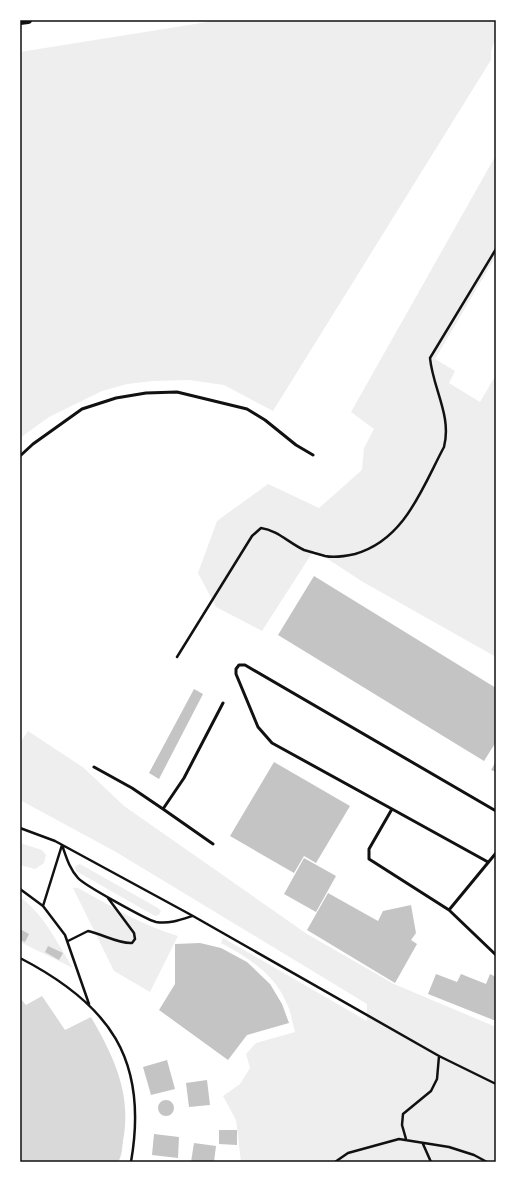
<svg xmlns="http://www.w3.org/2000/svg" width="516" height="1182" viewBox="0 0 516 1182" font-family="Helvetica,sans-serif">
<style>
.green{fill:#eee}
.water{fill:#d9d9d9}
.building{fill:#c4c4c4}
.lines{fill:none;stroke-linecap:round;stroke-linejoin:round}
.path{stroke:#111;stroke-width:2.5}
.service{stroke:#111;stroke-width:3}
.secondary{stroke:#111;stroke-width:8}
.neatline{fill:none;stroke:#111;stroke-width:1.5}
</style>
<rect width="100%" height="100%" fill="#fff"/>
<path class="green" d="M 220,20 L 496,20 L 496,35 L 491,52 L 491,60 L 273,411 L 224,385 L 189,380 L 153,381 L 127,384 L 102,391 L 49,417 L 20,438 L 20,52 Z
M 496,155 L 496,256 L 435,359 L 455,371 L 449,383 L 480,402 L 496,375 L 496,657 L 363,582 L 314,550 L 262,631 L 216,607 L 198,573 L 217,521 L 268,484 L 319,508 L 362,470 L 364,448 L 374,429 L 351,412 Z
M 28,731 L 84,768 L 124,806 L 307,934 L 394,984 L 496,1027 L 496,1162 L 241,1162 L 236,1120 L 223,1096 L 240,1084 L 250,1068 L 246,1054 L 256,1043 L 295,1032 C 292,1022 291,1011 286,1002 C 274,973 247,957 221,943 L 223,938 L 367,1021 L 367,1004 L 116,852 L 20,800 L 20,743 Z
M 20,843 L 42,850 L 46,855 L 44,863 L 35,869 L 20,865 Z
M 80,864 L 158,908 L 161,911 L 159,915 L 155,916 L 76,871 L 75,867 L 77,865 Z
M 73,888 L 78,888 C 111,906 141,925 178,936 L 150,992 L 114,971 Z
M 20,897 C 44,914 57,943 73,968 L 20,942 Z"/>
<path class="water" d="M 42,996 L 65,1030 L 91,1017 C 114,1057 132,1094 123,1141 C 122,1148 122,1156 118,1162 L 20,1162 L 20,998 L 26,1005 Z"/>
<path class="building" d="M 314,576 L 496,688 L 496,742 L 484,761 L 278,635 Z
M 194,689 L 203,694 L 159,779 L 149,773 Z
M 496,761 L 496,772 L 491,770 Z
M 274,762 L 350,806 L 316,863 L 304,856 L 294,873 L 230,836 Z
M 304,858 L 336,876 L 316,912 L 284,894 Z
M 328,893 L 378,921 L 383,911 L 411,905 L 416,933 L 411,940 L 417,944 L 395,983 L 307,930 Z
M 20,929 L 29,934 L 25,942 L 20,940 Z
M 200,943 L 221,948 L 247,962 L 270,984 L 282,1004 L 289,1023 L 247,1035 L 228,1060 L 159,1010 L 175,984 L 175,944 Z
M 48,946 L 63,953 L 59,960 L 45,952 Z
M 436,974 L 457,982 L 461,974 L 486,984 L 490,974 L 496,977 L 496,1021 L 428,994 Z
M 167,1060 L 175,1089 L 151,1095 L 143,1067 Z
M 207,1080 L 210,1105 L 189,1107 L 186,1083 Z
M158 1108a8 8 0 1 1 16 0a8 8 0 1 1-16 0Z
M 219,1130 L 237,1130 L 237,1145 L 219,1144 Z
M 154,1134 L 179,1137 L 178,1158 L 152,1155 Z
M 194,1143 L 216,1146 L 214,1162 L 191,1162 Z"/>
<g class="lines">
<path class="path" d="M 177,657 L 252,536 L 261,528 C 277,530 289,543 304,550 C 311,552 318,554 325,556 C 334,558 346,556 355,554 C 405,540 422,488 444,447 C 452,416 433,389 430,358 L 496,249
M 20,828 L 55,841 L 193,916 L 439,1056 L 496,1084
M 20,889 L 43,906 L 65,935 L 89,1004
M 43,906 L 62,845 C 66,856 69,868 78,878 C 84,885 147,920 156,922 C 169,924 180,920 192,916
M 68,941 L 88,931 C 102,934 119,944 132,943 L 135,939 L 134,933 L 108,898
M 20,958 C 109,1004 149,1059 131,1162
M 406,1139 L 402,1125 L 403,1114 L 431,1091 L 437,1079 L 439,1056
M 423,1144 L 431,1162
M 335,1162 L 348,1153 L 399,1139 L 449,1147 L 474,1155 L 487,1162"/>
<path class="service" d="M 20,456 L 33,444 L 82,409 L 116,398 L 146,393 L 177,392 L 247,409 L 265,420 L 296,445 L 313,455
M 94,767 L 132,788 L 163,809 L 184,778 L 223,703
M 163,809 L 213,844
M 392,809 L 488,862
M 496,811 L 245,665 L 239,665 L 236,669 L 236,674 L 258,727 L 272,743 L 392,809 L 369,849 L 369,859 L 449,910 L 496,853
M 449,910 L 496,955"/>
<path class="secondary" d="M 20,21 L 28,20"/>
</g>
<rect width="516" height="1182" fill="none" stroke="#ffffff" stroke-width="42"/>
<rect x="21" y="21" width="474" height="1140" class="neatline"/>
</svg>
